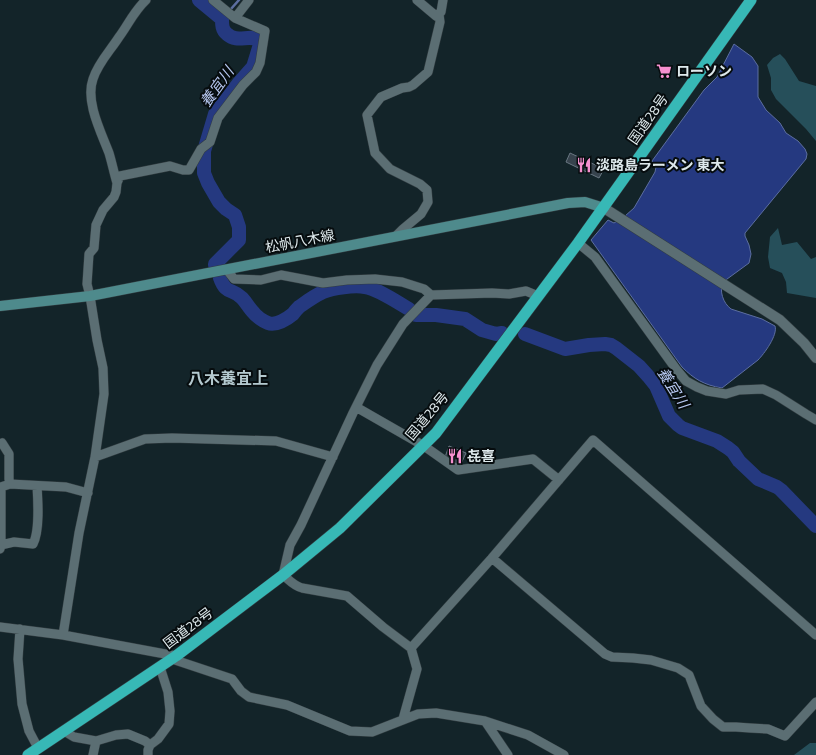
<svg xmlns="http://www.w3.org/2000/svg" width="816" height="755" viewBox="0 0 816 755" font-family="'Titillium Web','Noto Sans JP',sans-serif">
<style>
.forest{fill:#264f5a}
.water{fill:#253980;stroke:#5c6ea0}
.lines{fill:none;stroke-linecap:round;stroke-linejoin:round}
.stream{stroke:#5c6ea0;stroke-width:2.5}
.river{stroke:#253980;stroke-width:14}
.building{fill:#37434d;stroke:#697782}
.minor-casing{stroke:#323d41;stroke-width:10}
.tertiary-casing{stroke:#323d41;stroke-width:11}
.secondary-casing{stroke:#323d41;stroke-width:11}
.trunk-casing{stroke:#323d41;stroke-width:12}
.minor{stroke:#5b6e73;stroke-width:9}
.tertiary{stroke:#5b6e73;stroke-width:10}
.secondary{stroke:#4e8a8c;stroke-width:10}
.trunk{stroke:#37b8b6;stroke-width:11}
.labels{text-anchor:middle;stroke-width:4;stroke-linejoin:round;paint-order:stroke}
.poi-label{font-size:14px;font-weight:bold;fill:#dee9ec;stroke:#060c0e;text-anchor:start}
.street-label{font-size:14px;fill:#dee9ec;stroke:#060c0e}
.water-label{font-size:15px;font-style:italic;fill:#b6c7f0;stroke:#060c0e}
.quarter-label{font-size:16px;font-weight:bold;fill:#b4c9cf;stroke:#060c0e}
</style>
<rect width="100%" height="100%" fill="#132429"/>
<path class="forest" d="M 780,54 L 785,59 L 799,81 L 816,86 L 816,141 L 806,129 L 776,99 L 771,90 L 771,78 L 767,65 L 773,58 Z
M 778,228 L 782,245 L 797,242 L 811,259 L 816,257 L 816,298 L 787,293 L 786,282 L 782,273 L 770,268 L 768,257 L 770,237 Z
M 810,743 L 816,743 L 816,755 L 794,755 Z"/>
<path class="water" d="M 734,44 L 752,57 L 758,66 L 758,97 L 766,110 L 780,123 L 786,133 L 798,141 L 805,149 L 807,154 L 806,159 L 745,233 L 745,236 L 749,245 L 751,254 L 749,263 L 723,282 C 719,291 723,303 731,309 L 762,319 L 775,326 C 778,335 764,354 758,360 L 722,388 C 704,385 694,379 682,367 L 591,240 L 608,220 L 614,223 L 625,216 L 634,208 L 655,172 L 656,167 L 652,161 L 704,90 L 717,77 Z"/>
<g class="lines">
<path class="stream" d="M 222,19 L 239,0"/>
<path class="river" d="M 199,0 L 222,19 C 222,25 222,30 227,34 C 238,44 250,33 261,41 L 253,67 L 238,84 L 215,114 L 204,151 L 204,173 L 208,183 L 219,202 L 226,209 L 235,215 L 239,227 L 239,240 L 215,264 L 215,265
M 220,278 C 226,295 232,288 242,298 C 246,302 249,308 253,312 C 256,316 263,321 268,323 C 276,326 287,319 293,314 C 295,311 297,309 299,307 C 306,302 314,296 323,292 C 333,288 354,285 365,287 C 378,289 397,302 409,309
M 416,315 L 436,315 L 465,319 L 482,330 L 496,334 L 502,333
M 525,334 L 565,349 L 589,345 L 605,344 L 611,345 L 616,348 L 639,366 L 648,376 L 656,386 L 669,416 L 678,425 L 682,428 L 717,441 L 728,448 L 733,452 L 739,461 L 758,479 L 777,487 L 781,490 L 816,526"/>
</g>
<path class="building" d="M 570,153 L 604,169 L 599,178 L 566,162 Z
M 449,446 L 466,453 L 460,466 L 444,460 Z"/>
<g class="lines">
<g class="minor-casing">
<path id="minor" d="M 417,0 L 436,16 L 441,12 L 443,0
M 235,18 L 249,0
M 117,183 C 114,173 112,163 109,153 C 101,132 85,101 93,79 C 98,63 110,51 119,37 C 128,25 134,11 146,0
M 396,236 L 403,229 L 421,214 L 428,202 L 427,190 L 420,184 L 390,169 L 375,153 L 367,115 L 381,97 L 402,88 L 409,87 L 413,85 L 428,72 L 440,22 L 439,14
M 578,243 L 595,257 L 676,369 L 686,381 L 697,387 L 707,391 L 726,394 L 739,390 L 763,389 L 776,395 L 806,414 L 816,420
M 227,270 L 234,279 L 261,280 L 281,275 L 323,283 L 347,280 L 375,279 L 402,282 L 424,289 L 431,295
M 356,407 L 424,446 L 458,470 L 533,459 L 559,480
M 0,444 L 2,443 L 9,454 L 9,479 L 10,484
M 95,457 L 145,439 L 172,438 L 276,441 L 333,457
M 1,545 L 14,542 L 33,544 C 40,531 38,501 37,486
M 0,549 L 1,545 L 1,487 L 10,484 L 66,487 L 88,493
M 492,558 L 605,654 L 612,657 L 633,658 L 651,660 L 678,668 L 689,675 L 701,706 L 713,719 L 723,727 L 736,727 L 750,728 L 768,729 L 785,736 L 816,702
M 0,627 L 63,635 L 176,656
M 20,629 L 18,659 L 22,704 L 29,731 L 38,748
M 63,635 L 79,533 L 95,457 L 104,394 L 103,368 L 97,340 L 90,296 L 87,284 L 89,254 L 94,248 L 96,225 L 103,210 L 114,197 L 116,192 L 117,183 L 120,176 L 170,166 L 183,170 L 189,170 L 201,149 L 210,142 L 218,118 L 243,85 L 256,72 L 260,63 L 265,31 L 235,18 L 213,0
M 411,648 L 492,558 L 593,440 L 816,635
M 172,659 L 232,679 L 241,691 L 249,697 L 287,705 L 350,731 L 372,732 L 418,714 L 436,713 L 485,721 L 528,735 L 564,755
M 403,719 L 417,669 L 411,648 L 383,627 L 347,596 L 302,588 C 294,586 289,580 283,575 L 290,545 L 301,525 L 353,413 L 377,365 L 403,324 L 431,295 L 492,293 L 509,294 L 526,291 L 538,296
M 485,721 L 508,755
M 64,731 L 74,737 L 96,741 L 116,735 L 128,734 L 145,741 L 150,745
M 93,755 L 96,741
M 148,755 L 148,750 L 150,745 L 158,739 L 169,724 L 170,711 L 168,692 L 160,667"/>
</g>
<g class="tertiary-casing">
<path id="tertiary" d="M 604,208 L 780,320 L 804,343 L 816,358"/>
</g>
<g class="secondary-casing">
<path id="secondary" d="M 0,306 L 90,296 L 568,203 L 585,202 L 604,208"/>
</g>
<g class="trunk-casing">
<path id="trunk" d="M 28,755 L 176,656 L 283,575 L 340,528 L 436,433 L 578,243 L 751,0"/>
</g>
<use href="#minor" class="minor"/>
<use href="#tertiary" class="tertiary"/>
<use href="#secondary" class="secondary"/>
<use href="#trunk" class="trunk"/>
</g>
<defs>
<g id="supermarket-bare" transform="scale(1.2)"><path d="M-6-5.5h2.5l.6 2H6L4.5 2H-2.5L-4.4-4H-6ZM-1.5 3.2a1.3 1.3 0 1 0 .1 0ZM3 3.2a1.3 1.3 0 1 0 .1 0Z" fill="#f690cf" stroke="#060c0e" stroke-width="2.5" paint-order="stroke"/></g>
<g id="restaurant-bare" transform="scale(1.2)"><path d="M-5-6h1v4h1v-4h1v4h1v-4h1v5L-1.5 .5V6h-2V.5L-5-1ZM5-6V6H3V1.5H1.5Q1.5-4 5-6Z" fill="#f690cf" stroke="#060c0e" stroke-width="2.5" paint-order="stroke"/></g>
</defs>
<g fill-rule="evenodd">
<use href="#supermarket-bare" x="664" y="71"/>
<use href="#restaurant-bare" x="584" y="165"/>
<use href="#restaurant-bare" x="455" y="456"/>
</g>
<g class="labels">
<g class="poi-label">
<text x="676" y="76">ローソン</text>
<text x="596" y="170">淡路島ラーメン 東大</text>
<text x="467" y="461">㐂喜</text>
</g>
<g class="street-label">
<text transform="translate(648 119) rotate(-55)" y="5">国道28号</text>
<text transform="translate(300 241) rotate(-11)" y="5">松帆八木線</text>
<text transform="translate(427 416) rotate(-50)" y="5">国道28号</text>
<text transform="translate(188 628) rotate(-37)" y="5">国道28号</text>
</g>
<g class="water-label">
<text transform="translate(217 87) rotate(-54)" y="5">養宜川</text>
<text transform="translate(673 388) rotate(58)" y="5">養宜川</text>
</g>
<g class="quarter-label">
<text x="228" y="384">八木養宜上</text>
</g>
</g>
</svg>
